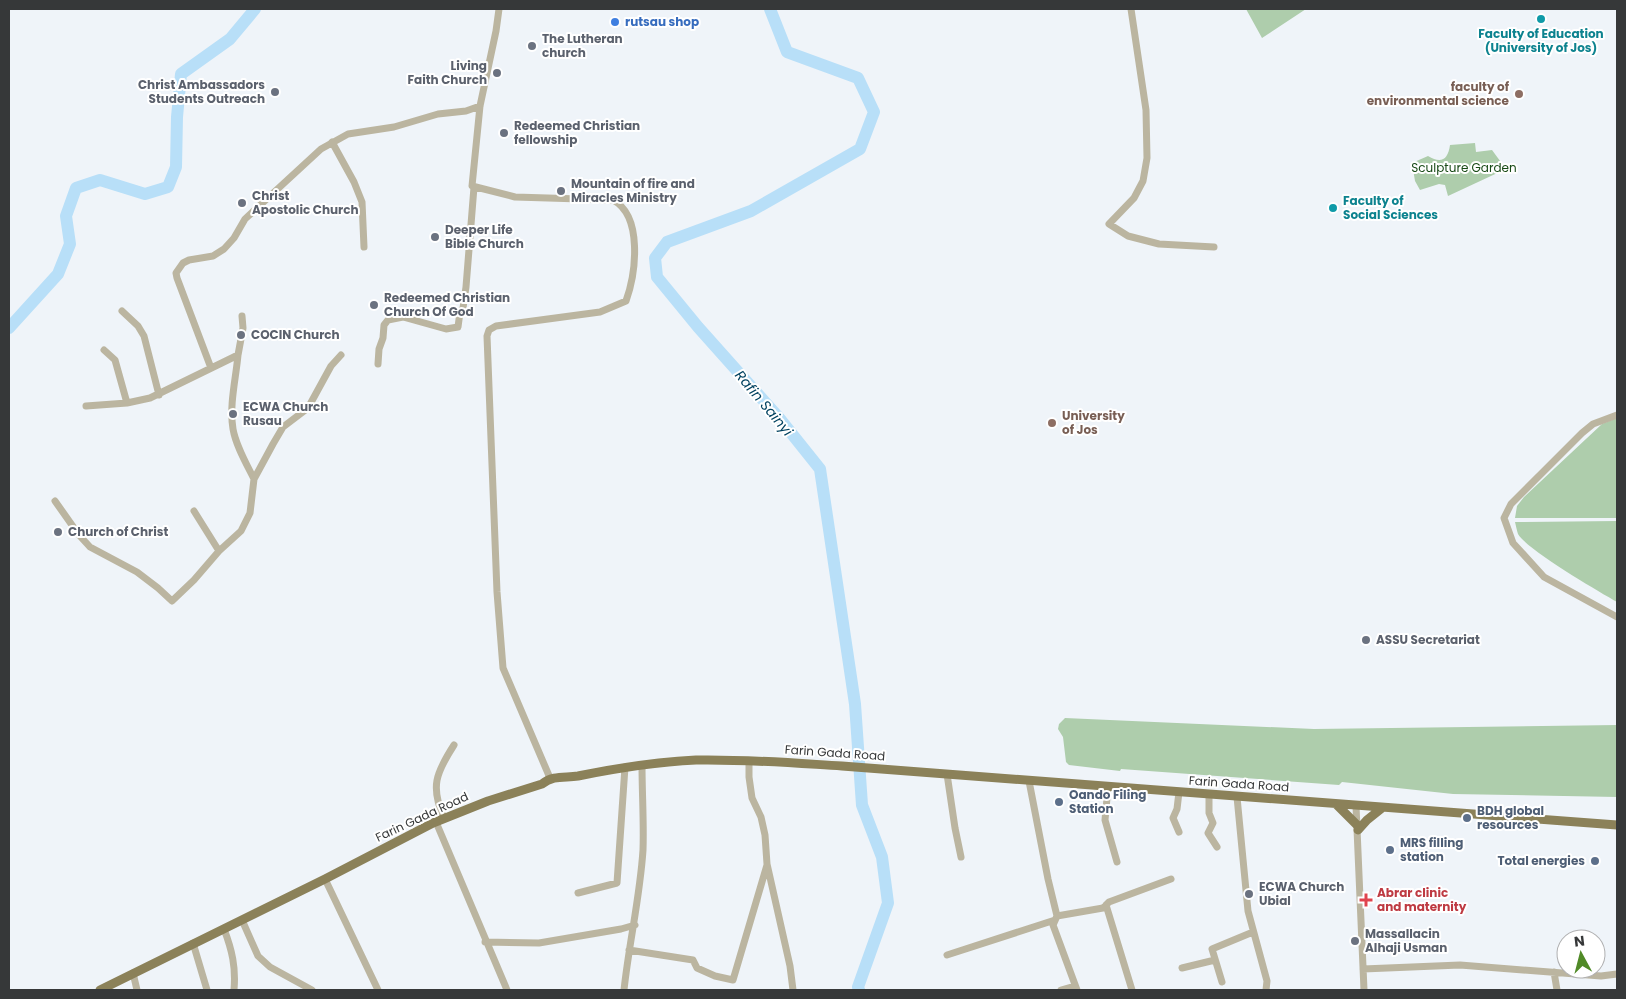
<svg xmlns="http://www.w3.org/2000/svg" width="1626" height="999" viewBox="0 0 1626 999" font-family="Poppins,sans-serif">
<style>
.green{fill:#aecdac}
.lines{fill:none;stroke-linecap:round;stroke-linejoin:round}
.river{stroke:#b8dff8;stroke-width:12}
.minor{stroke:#bbb5a0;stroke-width:7}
.major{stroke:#8b8159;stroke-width:9}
.culture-dot{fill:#0f9aa8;stroke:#fff;stroke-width:2}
.shop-dot{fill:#3f7fe0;stroke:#fff;stroke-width:2}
.worship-dot{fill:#6b7280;stroke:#fff;stroke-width:2}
.education-dot{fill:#8d6e63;stroke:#fff;stroke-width:2}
.service-dot{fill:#5c6f8a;stroke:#fff;stroke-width:2}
.health-dot{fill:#e0444e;stroke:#fff;stroke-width:2}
.labels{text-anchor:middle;stroke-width:4;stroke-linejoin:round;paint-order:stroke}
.shop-label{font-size:12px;font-weight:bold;fill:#366cbe;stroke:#fff;text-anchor:start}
.culture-label{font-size:12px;font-weight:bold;fill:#0d838f;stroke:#fff}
.worship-label{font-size:12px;font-weight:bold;fill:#5b616d;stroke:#fff;text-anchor:start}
.education-label{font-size:12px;font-weight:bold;fill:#785e54;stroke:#fff;text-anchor:end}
.park-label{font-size:12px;fill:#184a16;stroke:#fff}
.street-label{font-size:12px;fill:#363839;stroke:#fff}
.service-label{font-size:12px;font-weight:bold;fill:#4e5e75;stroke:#fff;text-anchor:start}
.health-label{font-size:12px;font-weight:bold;fill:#be3a42;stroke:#fff;text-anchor:start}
.water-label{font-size:14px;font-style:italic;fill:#014260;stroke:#fff}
</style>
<rect width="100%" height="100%" fill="#eff4f9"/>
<path class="green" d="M 1246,9 L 1306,9 L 1262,38 Z
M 1475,143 L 1476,152 L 1492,150 L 1506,169 L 1448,196 L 1445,185 L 1439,184 L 1420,190 L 1415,181 L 1412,163 L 1428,156 C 1441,164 1448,160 1450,145 Z
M 1617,418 L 1617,518 L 1515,518 L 1517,506 L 1524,497 L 1602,424 Z
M 1617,521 L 1617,602 C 1598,591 1527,550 1518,534 C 1517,531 1516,526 1515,522 Z
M 1065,718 L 1314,729 L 1617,725 L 1617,797 L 1453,794 L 1342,782 L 1339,785 L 1121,769 L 1120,771 L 1069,765 L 1066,762 L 1063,737 L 1058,729 L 1059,724 Z"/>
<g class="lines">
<path class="river" d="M 770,9 L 787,52 L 858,78 L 874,112 L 860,149 L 751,211 L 667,242 L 655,258 L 657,277 L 698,327 L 780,419 L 820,469 L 855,704 L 862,805 L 882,857 L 888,903 L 858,987 L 859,990
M 9,328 L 58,274 L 70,244 L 66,216 L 76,188 L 100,180 L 145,194 L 168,187 L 176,167 L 177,117 L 181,74 L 230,39 L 255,9"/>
<path class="minor" d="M 499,9 L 496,31 L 480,106 L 472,186 L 515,197 L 613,200 C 643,216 636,273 626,301 L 600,312 L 496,326 L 489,330 L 487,336 L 497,592 L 503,668 L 550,778
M 1131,9 L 1146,110 L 1147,158 L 1143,181 L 1134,198 L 1109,224 L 1128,236 L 1159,244 L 1214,247
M 332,142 L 354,182 L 362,202 L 364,247
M 122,311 L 138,326 L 144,336 L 159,395
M 104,350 L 115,360 L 127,403
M 238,355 L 243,328 L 242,316
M 378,364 L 379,349 L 383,338 L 384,325 L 388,320 L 403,317 L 446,329 L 458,327 L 460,312 L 463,308 L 466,287 L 474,187
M 211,368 L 177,278 L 176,273 L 183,263 L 189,260 L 213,256 L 224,249 L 234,238 L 245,219 L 321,149 L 348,134 L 394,127 L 438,114 L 466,111 L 480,106
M 86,406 L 127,403 L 150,398 L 238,355 C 236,378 229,405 233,429 C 236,446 246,463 254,479
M 1617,415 L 1593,424 L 1582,433 L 1511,504 L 1504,518 L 1513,543 L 1544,577 L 1617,617
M 55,501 L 79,535 L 90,547 L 137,572 L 158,588 L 172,601 L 194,580 L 219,551 L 241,531 L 250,513 L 254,479 L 273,444 L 283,427 L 308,408 L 331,366 L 341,355
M 194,511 L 219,551
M 749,761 L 749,777 L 752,798 L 761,817 L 765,835 L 767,864 L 790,966 L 793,990
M 947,774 L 955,828 L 961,857
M 1029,781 L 1048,879 L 1057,916 L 1053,925 L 1077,990
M 1108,787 L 1105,820 L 1117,862
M 1209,795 L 1209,813 L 1213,823 L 1208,833 L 1217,847
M 1237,797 L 1248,911 L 1267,981 L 1266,990
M 1356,806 L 1364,990
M 444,818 C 430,787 436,773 454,745
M 436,822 L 507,990
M 1179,832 L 1173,818 L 1177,809 L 1179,792
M 325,879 L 378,990
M 578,893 L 617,883 L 625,767
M 1106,905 L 1132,990
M 1057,916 L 1103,908 L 1109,902 L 1171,879
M 242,920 L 258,956 L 270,967 L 312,990
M 224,929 C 232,950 236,967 234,990
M 485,942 L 539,943 L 621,929 L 635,925
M 193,943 L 207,990
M 629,950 L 693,960 L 697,968 L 715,976 L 733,980 L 767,865
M 947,955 L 1055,920
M 1182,968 L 1215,960
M 1363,969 L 1460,965 L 1601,976 L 1617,974
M 1554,972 L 1557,990
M 133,973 L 137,990
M 1222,982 L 1212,949 L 1253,932
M 624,990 C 629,943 640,897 643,850 C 644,822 642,793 642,765
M 1061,990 L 1075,986"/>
<path class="major" d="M 1336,804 L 1357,825
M 1358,830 L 1367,820 L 1382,808
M 100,990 L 325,879 L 433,823 L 488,801 L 542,784 C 553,775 565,778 578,776 C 617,768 657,762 696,760 C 745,759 793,763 842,766 L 1617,825"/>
</g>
<g class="culture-dot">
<circle cx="1541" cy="19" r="5"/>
<circle cx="1333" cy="208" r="5"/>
</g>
<circle class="shop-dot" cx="615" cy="22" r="5"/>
<g class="worship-dot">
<circle cx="532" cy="46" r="5"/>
<circle cx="497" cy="73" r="5"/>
<circle cx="275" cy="92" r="5"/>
<circle cx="504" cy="133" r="5"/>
<circle cx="561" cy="191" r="5"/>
<circle cx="242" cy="203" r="5"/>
<circle cx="435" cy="237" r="5"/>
<circle cx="374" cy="305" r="5"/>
<circle cx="241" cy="335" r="5"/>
<circle cx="233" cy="414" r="5"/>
<circle cx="58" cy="532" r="5"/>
<circle cx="1366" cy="640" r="5"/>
<circle cx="1249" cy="894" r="5"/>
<circle cx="1355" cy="941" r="5"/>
</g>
<g class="education-dot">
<circle cx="1519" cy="94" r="5"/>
<circle cx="1052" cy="423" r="5"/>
</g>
<g class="service-dot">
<circle cx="1059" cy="802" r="5"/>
<circle cx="1467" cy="818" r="5"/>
<circle cx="1390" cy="850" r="5"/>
<circle cx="1595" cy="861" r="5"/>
</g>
<path class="health-dot" d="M1363.5 892.5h5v5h5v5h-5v5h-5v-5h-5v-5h5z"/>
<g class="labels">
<g class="shop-label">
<text x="625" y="26">rutsau shop</text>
</g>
<g class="culture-label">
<text x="1541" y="38">Faculty of Education<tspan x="1541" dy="14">(University of Jos)</tspan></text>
<text x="1343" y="205" text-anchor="start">Faculty of<tspan x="1343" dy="14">Social Sciences</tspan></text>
</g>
<g class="worship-label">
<text x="542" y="43">The Lutheran<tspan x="542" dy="14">church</tspan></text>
<text x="487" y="70" text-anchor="end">Living<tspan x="487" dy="14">Faith Church</tspan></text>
<text x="265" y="89" text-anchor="end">Christ Ambassadors<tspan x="265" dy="14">Students Outreach</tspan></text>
<text x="514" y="130">Redeemed Christian<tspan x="514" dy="14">fellowship</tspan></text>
<text x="571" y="188">Mountain of fire and<tspan x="571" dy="14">Miracles Ministry</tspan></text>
<text x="252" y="200">Christ<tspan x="252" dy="14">Apostolic Church</tspan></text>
<text x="445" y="234">Deeper Life<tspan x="445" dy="14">Bible Church</tspan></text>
<text x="384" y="302">Redeemed Christian<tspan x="384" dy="14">Church Of God</tspan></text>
<text x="251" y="339">COCIN Church</text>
<text x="243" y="411">ECWA Church<tspan x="243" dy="14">Rusau</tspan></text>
<text x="68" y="536">Church of Christ</text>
<text x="1376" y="644">ASSU Secretariat</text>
<text x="1259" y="891">ECWA Church<tspan x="1259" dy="14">Ubial</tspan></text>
<text x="1365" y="938">Massallacin<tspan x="1365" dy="14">Alhaji Usman</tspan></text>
</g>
<g class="education-label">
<text x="1509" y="91">faculty of<tspan x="1509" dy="14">environmental science</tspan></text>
<text x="1062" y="420" text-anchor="start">University<tspan x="1062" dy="14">of Jos</tspan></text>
</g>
<g class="park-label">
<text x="1464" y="172">Sculpture Garden</text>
</g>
<g class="street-label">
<text transform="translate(835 753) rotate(4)" y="4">Farin Gada Road</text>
<text transform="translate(1239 784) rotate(4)" y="4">Farin Gada Road</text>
<text transform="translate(422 817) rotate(-25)" y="4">Farin Gada Road</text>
</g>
<g class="service-label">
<text x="1069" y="799">Oando Filing<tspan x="1069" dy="14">Station</tspan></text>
<text x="1477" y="815">BDH global<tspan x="1477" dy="14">resources</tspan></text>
<text x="1400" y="847">MRS filling<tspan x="1400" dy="14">station</tspan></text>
<text x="1585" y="865" text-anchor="end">Total energies</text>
</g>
<g class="health-label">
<text x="1377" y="897">Abrar clinic<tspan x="1377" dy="14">and maternity</tspan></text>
</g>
<g class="water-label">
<text transform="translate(764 403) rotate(50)" y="5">Rafin Sainyi</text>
</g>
</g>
<rect width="1626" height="999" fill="none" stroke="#363839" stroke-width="20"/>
<g transform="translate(1581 954) rotate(353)"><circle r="24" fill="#ffffff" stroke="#afafb0"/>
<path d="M0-4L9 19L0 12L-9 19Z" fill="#508a27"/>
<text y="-8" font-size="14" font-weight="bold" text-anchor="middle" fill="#363839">N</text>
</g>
</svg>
